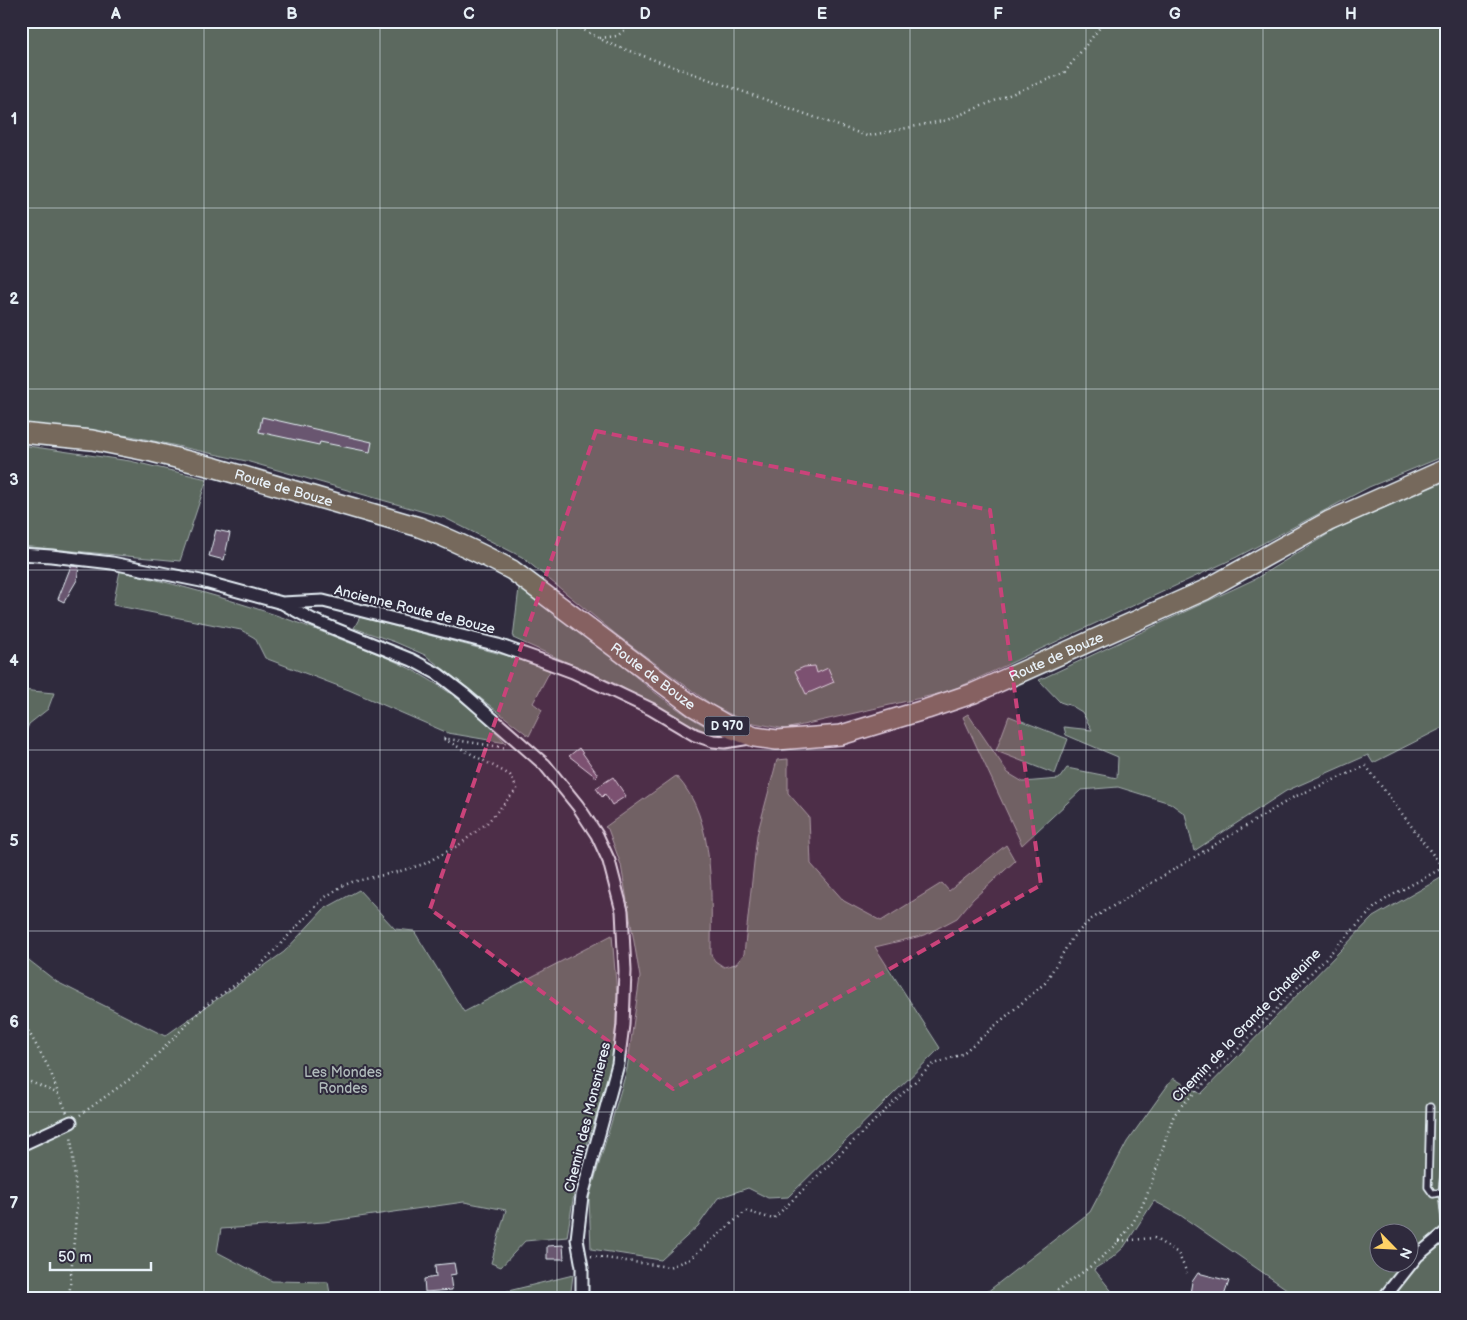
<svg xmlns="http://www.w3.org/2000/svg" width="1467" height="1320" viewBox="0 0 1467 1320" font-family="'Balsamiq Sans',sans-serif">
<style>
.green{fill:#5c695f;stroke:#a2adac;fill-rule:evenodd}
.building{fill:#69566f;stroke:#e8f1f8}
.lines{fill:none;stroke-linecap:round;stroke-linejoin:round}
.lane-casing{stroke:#e8f1f8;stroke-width:9}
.street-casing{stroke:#e8f1f8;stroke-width:15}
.primary-casing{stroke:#e8f1f8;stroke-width:22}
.path{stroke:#e8f1f8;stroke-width:2.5;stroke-dasharray:1 4;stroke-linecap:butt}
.lane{stroke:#2f2a3d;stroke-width:5.5}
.street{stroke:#2f2a3d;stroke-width:11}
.primary{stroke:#76695c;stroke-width:19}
.marked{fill:#ca437a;fill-opacity:0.2;stroke:#ca437a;stroke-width:4;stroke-dasharray:10 6;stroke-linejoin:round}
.grid{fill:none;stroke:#e8f1f8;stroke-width:1;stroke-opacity:0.55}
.labels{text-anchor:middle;stroke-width:4;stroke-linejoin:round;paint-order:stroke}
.shield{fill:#2f2a3d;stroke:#b0b5c0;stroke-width:1}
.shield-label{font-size:12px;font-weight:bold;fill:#e8f1f8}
.street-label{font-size:14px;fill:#e8f1f8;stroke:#2f2a3d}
.park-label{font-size:14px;fill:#b0bbbb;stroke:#2f2a3d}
.neatline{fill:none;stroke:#e8f1f8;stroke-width:2}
.grid-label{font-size:16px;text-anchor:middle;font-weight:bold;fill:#e8f1f8}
</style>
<rect width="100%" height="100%" fill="#2f2a3d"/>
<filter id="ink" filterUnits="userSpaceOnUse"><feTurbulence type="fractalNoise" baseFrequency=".02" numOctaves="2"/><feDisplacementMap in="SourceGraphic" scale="10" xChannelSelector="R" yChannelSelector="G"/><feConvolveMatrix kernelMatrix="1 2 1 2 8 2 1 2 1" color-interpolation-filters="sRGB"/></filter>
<g filter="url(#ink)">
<path class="green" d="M 21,21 L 1446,21 L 1446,441 L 1442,443 L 1446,449 L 1442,457 L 1369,487 L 1237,557 L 951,691 L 785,729 L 744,721 L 712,705 L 618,636 L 522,557 L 445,518 L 246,461 L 131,436 L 21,424 Z
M 21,445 L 130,461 L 207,479 L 180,561 L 21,546 Z
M 1446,481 L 1446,726 L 1373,763 L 1368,755 L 1286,791 L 1194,851 L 1185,814 L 1170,803 L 1118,787 L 1081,790 L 1022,845 L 963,717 L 968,714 L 1008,773 L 1023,782 L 1059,779 L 1067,768 L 1117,778 L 1118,757 L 1066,735 L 1064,727 L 1092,730 L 1082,712 L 1072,706 L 1060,702 L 1039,680 L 1255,579 L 1338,528 Z
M 120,571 C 192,588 262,608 330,635 C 351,644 374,651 394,661 C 436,680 476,709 506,743 L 448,733 L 349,690 L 265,658 L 255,638 L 241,630 L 113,605 Z
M 519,588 C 536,599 554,609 570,622 C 619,660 662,706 719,733 L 717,736 L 675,718 L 618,685 L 513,638 Z
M 360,617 L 516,658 L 551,669 L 533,703 L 542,710 L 529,736 L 425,655 L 395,642 L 354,628 Z
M 21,690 L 54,693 L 48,709 L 29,724 L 21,743 Z
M 1009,716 L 1068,739 L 1055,774 L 996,751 Z
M 788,759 L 788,793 L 809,817 L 811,864 L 844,901 L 881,921 L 942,883 L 949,891 L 1006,845 L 1015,861 L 973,899 L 957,918 L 925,935 L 875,947 L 940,1048 L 788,1197 L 768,1198 L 748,1188 L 718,1198 L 698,1226 L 661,1260 L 591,1249 L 589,1198 L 627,1069 L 640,977 L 621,865 L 608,829 L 605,827 L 676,776 C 717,818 711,900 711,955 L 715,961 L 724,967 L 736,964 L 744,954 L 757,835 L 777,760 Z
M 1446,875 L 1446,1299 L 1301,1299 L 1180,1215 L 1154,1201 L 1124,1247 L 1112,1258 L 1094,1269 L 1118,1299 L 978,1299 L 1090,1212 L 1127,1142 L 1173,1078 L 1201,1094 L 1373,917 ZM 1380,1232 L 1410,1232 L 1410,1262 L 1380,1262 Z
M 359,890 L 395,929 L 414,931 L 464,1012 L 612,935 L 617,995 L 614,1057 L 576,1181 L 567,1237 L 525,1241 L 501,1267 L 491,1263 L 506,1210 L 464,1202 L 324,1222 L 221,1229 L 217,1252 L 272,1281 L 328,1282 L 331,1299 L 21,1299 L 21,954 L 57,982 L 165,1036 L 284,952 L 324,909 Z
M 573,1275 L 570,1299 L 476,1299 Z"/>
<path class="building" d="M 262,417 L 372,442 L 370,452 L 320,442 L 319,445 L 259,432 Z
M 216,530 L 230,533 L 224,560 L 209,556 Z
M 71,566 L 79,567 L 77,580 L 64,602 L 58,599 Z
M 815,666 L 817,673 L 828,668 L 834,682 L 806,694 L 795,671 L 804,667 Z
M 579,748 L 598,775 L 596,777 L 569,756 Z
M 613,777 L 626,796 L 612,805 L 605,794 L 602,797 L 596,788 Z
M 563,1245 L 564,1259 L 547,1259 L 547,1246 Z
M 454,1263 L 456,1274 L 450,1275 L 452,1290 L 425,1292 L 424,1279 L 436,1277 L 435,1265 Z
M 1198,1273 L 1229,1281 L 1223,1299 L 1189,1299 L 1192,1282 Z"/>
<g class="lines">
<g class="lane-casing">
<path id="lane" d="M 1430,1107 L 1428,1187 L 1433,1194 L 1442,1192
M 1446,1155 L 1442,1192 L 1446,1230"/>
</g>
<g class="street-casing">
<path id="street" d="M 21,554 L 51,556 L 112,563 L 201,581 L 282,603 L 323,601 L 498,645 L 538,659 L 573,672 L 651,709 L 695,735 L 713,741 L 725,742 L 750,738
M 282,603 L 313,620 L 412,660 L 438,674 L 464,694 L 545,765 L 578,806 L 597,835 L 609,861 L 622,911 L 625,971 L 623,1025 L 618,1064 L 582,1196 L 577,1239 L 582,1267 L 582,1299
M 21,1145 L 71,1122
M 1383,1299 L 1417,1256 L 1446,1232"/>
</g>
<g class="primary-casing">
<g id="primary">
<path id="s1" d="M 21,433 L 92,440 L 152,452 L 216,468 L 419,527 C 451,539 482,554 512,570 L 693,706 L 733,729 L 755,737 L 777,740 L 841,735 L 927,709 L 974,693 L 1205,590 L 1329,521 L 1446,469"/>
</g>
</g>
<path class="path" d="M 567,21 L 610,44 L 867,136 L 947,120 L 1064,73 L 1105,21
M 600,38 L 617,36 L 625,30 L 620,21
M 21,1018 L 50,1070 L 58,1093
M 21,1078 L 59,1094 L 67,1113
M 80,1115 L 141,1071 L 205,1006 L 256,970 L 324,898 L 342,886 L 352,882 L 397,872 L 424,864 L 459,845 L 487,823 L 517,789 L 510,775 L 442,738 L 507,748
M 1119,1241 L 1154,1238 L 1178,1253 L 1187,1273
M 591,1256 L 669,1267 L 690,1259 L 746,1211 L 773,1219 L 932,1065 L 962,1054 L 1045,983 L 1072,938 L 1090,920 L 1294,797 L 1366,766 L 1443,868
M 69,1299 L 77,1204 L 71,1135
M 1045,1299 C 1070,1281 1097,1264 1118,1242 C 1150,1208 1158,1157 1174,1115 L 1182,1105 L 1211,1077 L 1375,907 L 1389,897 L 1446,866"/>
<use href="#lane" class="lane"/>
<use href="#street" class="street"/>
<use href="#primary" class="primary"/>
</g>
</g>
<path class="marked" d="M 596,431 L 990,510 L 1041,885 L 673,1089 L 430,909 Z"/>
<path class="grid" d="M 204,21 L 204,1299M 380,21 L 380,1299M 557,21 L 557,1299M 734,21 L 734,1299M 910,21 L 910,1299M 1086,21 L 1086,1299M 1263,21 L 1263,1299M 21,208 L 1446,208M 21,389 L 1446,389M 21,570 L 1446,570M 21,750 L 1446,750M 21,931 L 1446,931M 21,1112 L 1446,1112"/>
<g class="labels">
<rect class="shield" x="704.5" y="716.5" width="45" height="19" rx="4"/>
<g class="shield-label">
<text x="727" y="730">D 970</text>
</g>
<g class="street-label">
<text dy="5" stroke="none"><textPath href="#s1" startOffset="269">Route de Bouze</textPath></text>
<text transform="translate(415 609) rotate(14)" y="5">Ancienne Route de Bouze</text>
<text dy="5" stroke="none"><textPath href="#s1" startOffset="1124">Route de Bouze</textPath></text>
<text dy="5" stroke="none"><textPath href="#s1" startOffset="689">Route de Bouze</textPath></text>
<text transform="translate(1246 1025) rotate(-46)" y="5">Chemin de la Grande Chatelaine</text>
<text transform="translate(587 1117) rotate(-76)" y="5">Chemin des Monsnieres</text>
</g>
<g class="park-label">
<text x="343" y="1077">Les Mondes<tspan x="343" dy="16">Rondes</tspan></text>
</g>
</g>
<rect width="1467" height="1320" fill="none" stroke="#2f2a3d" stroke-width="55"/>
<g transform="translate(1394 1248) rotate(114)"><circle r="24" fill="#2f2a3d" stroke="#797a88"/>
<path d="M0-4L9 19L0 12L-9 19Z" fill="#ffd166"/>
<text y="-8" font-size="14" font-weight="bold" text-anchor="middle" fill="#e8f1f8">N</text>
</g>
<path d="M50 1262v8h101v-8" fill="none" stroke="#e8f1f8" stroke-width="2.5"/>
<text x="58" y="1262" font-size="15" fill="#e8f1f8" stroke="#2f2a3d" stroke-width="4" paint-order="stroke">50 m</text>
<rect x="28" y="28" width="1412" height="1264" class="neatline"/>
<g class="grid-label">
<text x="116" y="19">A</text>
<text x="292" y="19">B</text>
<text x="469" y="19">C</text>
<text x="645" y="19">D</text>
<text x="822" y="19">E</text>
<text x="998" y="19">F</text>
<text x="1175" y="19">G</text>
<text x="1351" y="19">H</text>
<text x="14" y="124">1</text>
<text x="14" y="304">2</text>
<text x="14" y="485">3</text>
<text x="14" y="666">4</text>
<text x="14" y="846">5</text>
<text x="14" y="1027">6</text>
<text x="14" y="1208">7</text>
</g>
</svg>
